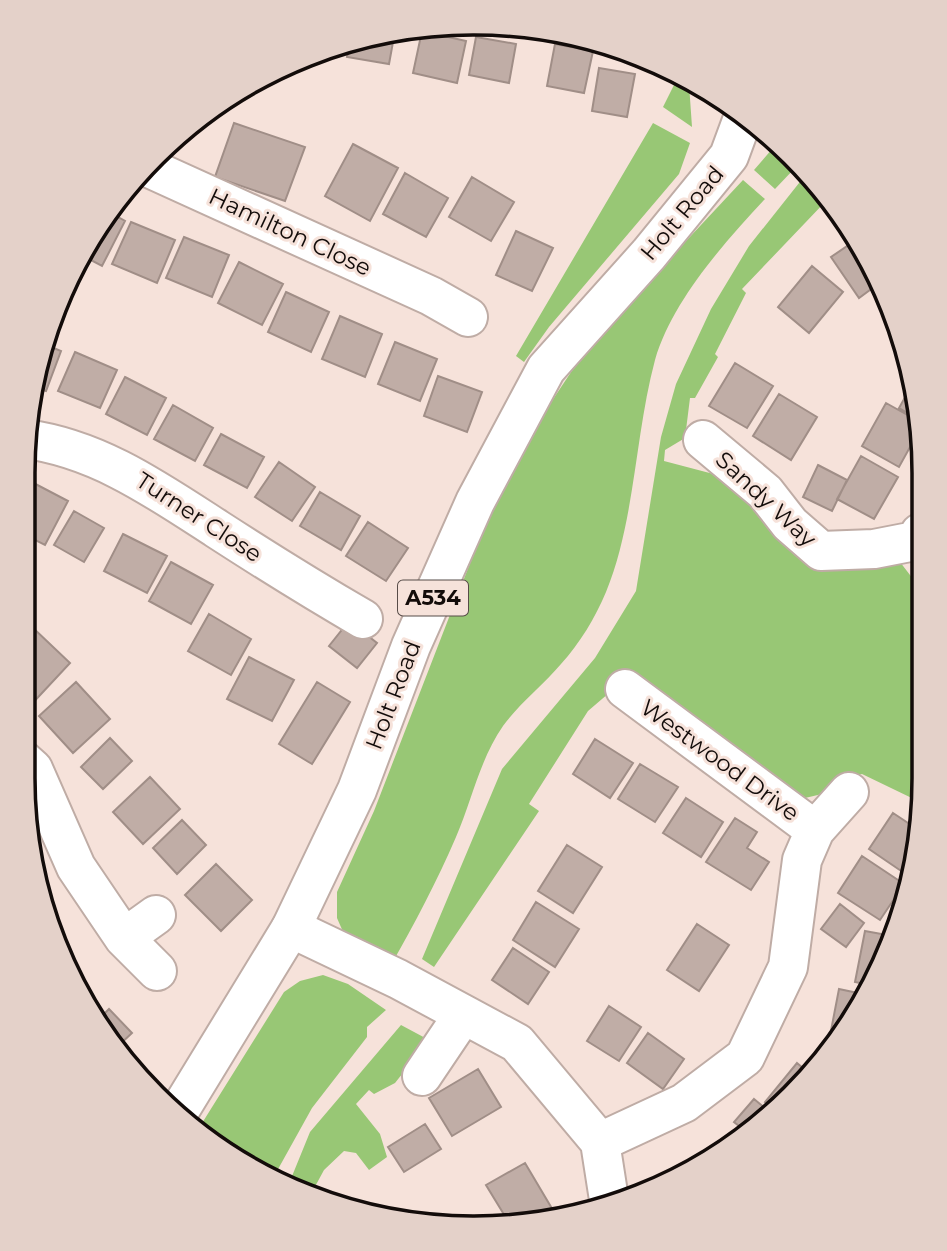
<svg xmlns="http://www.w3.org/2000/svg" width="947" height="1251" viewBox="0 0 947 1251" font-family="Montserrat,sans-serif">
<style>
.green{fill:#98c775}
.building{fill:#c0ada6;stroke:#a08e87;stroke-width:2}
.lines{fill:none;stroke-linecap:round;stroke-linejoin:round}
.street-casing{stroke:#bfaca5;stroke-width:42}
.primary-casing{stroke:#bfaca5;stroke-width:42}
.street{stroke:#fff;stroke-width:38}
.primary{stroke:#fff;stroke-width:38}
.labels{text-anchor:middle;stroke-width:6;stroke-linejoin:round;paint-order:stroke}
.shield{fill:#f6e2da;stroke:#574c48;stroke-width:2}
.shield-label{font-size:21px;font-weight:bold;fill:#130c0a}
.street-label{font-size:23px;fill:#130c0a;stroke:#f6e2da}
.rim{fill:none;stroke:#130c0a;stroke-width:3.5}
</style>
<rect width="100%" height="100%" fill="#f6e2da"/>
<path class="green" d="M 677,79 L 689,84 L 692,127 L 663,107 Z
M 653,123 L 690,143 L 679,174 L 549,327 L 524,362 L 516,356 Z
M 773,148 L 794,169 L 775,189 L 754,170 Z
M 803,178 L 826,201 L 742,289 L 746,293 L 715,354 L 718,357 L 695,398 L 690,398 L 685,438 L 665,450 L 664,461 L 721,476 L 762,504 L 900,562 L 920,588 L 920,802 L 862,774 L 834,782 L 822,794 L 805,798 L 630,675 L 588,711 L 529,804 L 539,811 L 434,967 L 422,959 L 502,769 L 595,658 L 636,591 L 661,437 L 676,384 L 711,309 L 749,246 Z
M 743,180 L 765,199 C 724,243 672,301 655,360 C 635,434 635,522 606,592 C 595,618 580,643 561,664 C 543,685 520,703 503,726 C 480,759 472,800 456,837 C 437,881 415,923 391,965 L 344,934 L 337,918 L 337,892 L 374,811 L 479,540 L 520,449 L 589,345 Z
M 323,975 L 348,984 L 386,1010 L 367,1027 L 367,1037 L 312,1108 L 272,1180 L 199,1128 L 284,992 L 300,981 Z
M 401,1025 L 429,1040 L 395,1083 L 374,1094 L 369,1090 L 356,1104 L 380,1134 L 387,1157 L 369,1170 L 356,1153 L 344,1151 L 324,1170 L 311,1194 L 288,1186 L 310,1132 Z"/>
<path class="building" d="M 385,31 L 395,31 L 389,64 L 347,57 L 349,47 Z
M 422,31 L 466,41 L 457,83 L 413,73 Z
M 476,37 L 516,44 L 509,83 L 469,75 Z
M 555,44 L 593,51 L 584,93 L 547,86 Z
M 599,68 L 635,74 L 627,117 L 592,111 Z
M 234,123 L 305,147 L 285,201 L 215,177 Z
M 353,144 L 398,168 L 370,221 L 325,196 Z
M 405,173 L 448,198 L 426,237 L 383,214 Z
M 472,177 L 514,202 L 491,241 L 449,217 Z
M 109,212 L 125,221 L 102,266 L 87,258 Z
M 131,222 L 175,240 L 157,283 L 112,264 Z
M 516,231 L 553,248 L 532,291 L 496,275 Z
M 184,237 L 229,255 L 212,297 L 166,278 Z
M 856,240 L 878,284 L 859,298 L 831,257 Z
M 239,262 L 283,284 L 262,325 L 218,303 Z
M 812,266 L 843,292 L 809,333 L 778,307 Z
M 286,292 L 329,312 L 311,352 L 268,332 Z
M 340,316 L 382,334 L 365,377 L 322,359 Z
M 395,342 L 437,359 L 420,401 L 378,384 Z
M 44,344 L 61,351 L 46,391 L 33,387 L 38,356 Z
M 75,352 L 117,370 L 100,408 L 58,391 Z
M 735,363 L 773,386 L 747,428 L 709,406 Z
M 438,376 L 482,392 L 467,432 L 424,416 Z
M 125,377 L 166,398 L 147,435 L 106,414 Z
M 913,383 L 920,415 L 920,420 L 899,408 Z
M 779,394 L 817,417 L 791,460 L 753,436 Z
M 886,403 L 920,422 L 920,429 L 899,467 L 862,446 Z
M 173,405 L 213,428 L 195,461 L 154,439 Z
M 221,434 L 264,457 L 247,488 L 204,465 Z
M 861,456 L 898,477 L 874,519 L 837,499 Z
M 279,462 L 315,487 L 292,521 L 255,497 Z
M 818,465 L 847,480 L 832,511 L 803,497 Z
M 24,478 L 68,501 L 45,545 L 23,534 Z
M 320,492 L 360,516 L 341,550 L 300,526 Z
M 74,511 L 104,528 L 84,562 L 54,545 Z
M 368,522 L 408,548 L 386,581 L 346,556 Z
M 123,534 L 167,556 L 147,593 L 104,571 Z
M 171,562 L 213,585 L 191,624 L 149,601 Z
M 209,614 L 251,639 L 231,675 L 188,651 Z
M 349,621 L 377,643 L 357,668 L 329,646 Z
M 31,626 L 70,663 L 28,708 L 23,703 L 23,635 Z
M 249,657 L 294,680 L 272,721 L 227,699 Z
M 76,682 L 110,719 L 73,753 L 39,716 Z
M 317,682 L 350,702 L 312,764 L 279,744 Z
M 110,738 L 132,761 L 103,789 L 81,767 Z
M 595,739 L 633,763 L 610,798 L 573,774 Z
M 640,764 L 678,787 L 655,822 L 618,799 Z
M 150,777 L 180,809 L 143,844 L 113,812 Z
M 686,798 L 723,822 L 701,857 L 663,833 Z
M 893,813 L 920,831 L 907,875 L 869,849 Z
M 735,818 L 757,832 L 747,848 L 769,862 L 751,890 L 706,862 Z
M 182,820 L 206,845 L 177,874 L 153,848 Z
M 567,845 L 602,867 L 573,913 L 538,891 Z
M 862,856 L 904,884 L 880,920 L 838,893 Z
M 216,864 L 252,900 L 221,931 L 185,895 Z
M 536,902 L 579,929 L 555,967 L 513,940 Z
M 840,904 L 864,923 L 846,947 L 821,929 Z
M 697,924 L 729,945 L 699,991 L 667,970 Z
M 865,931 L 887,935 L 870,985 L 855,982 Z
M 513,948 L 549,972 L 528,1004 L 492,980 Z
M 71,973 L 89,991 L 81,999 Z
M 839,989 L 867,995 L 834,1042 L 829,1041 Z
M 609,1006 L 641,1027 L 619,1061 L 587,1041 Z
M 109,1009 L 132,1033 L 117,1047 L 97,1021 Z
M 648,1033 L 684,1059 L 663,1089 L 627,1063 Z
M 797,1063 L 810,1074 L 793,1096 L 775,1110 L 765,1102 Z
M 478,1069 L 501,1107 L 452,1136 L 429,1098 Z
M 754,1099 L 771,1113 L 748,1133 L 734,1122 Z
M 425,1124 L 441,1149 L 404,1172 L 388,1147 Z
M 525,1163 L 554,1212 L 540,1220 L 511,1226 L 486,1185 Z"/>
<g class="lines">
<g class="street-casing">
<path id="street" d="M 149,168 L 431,296 L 468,317
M 25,439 C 97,448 157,490 217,529 C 265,560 313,590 363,619
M 703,440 L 765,492 L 790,524 L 821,551 L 874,549 L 915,541 L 920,533
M 625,689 L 815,830 L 849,792
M 23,760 L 33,769 L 76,867 L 124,938 L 157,971
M 291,928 L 398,979 L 517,1043 L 600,1142 L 610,1206
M 124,938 L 156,915
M 422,1076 L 463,1015
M 600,1142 L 684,1103 L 745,1057 L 788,967 L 802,860 L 815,830"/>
</g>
<g class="primary-casing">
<path id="primary" d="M 178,1113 L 291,928 L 357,790 L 411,646 L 475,502 L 546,369 L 649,254 L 729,156 L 743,118"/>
</g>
<use href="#street" class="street"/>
<use href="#primary" class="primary"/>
</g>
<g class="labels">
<rect class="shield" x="398" y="580.5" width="70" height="35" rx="5"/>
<g class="shield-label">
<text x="433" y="605">A534</text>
</g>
<g class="street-label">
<text transform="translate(682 213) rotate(-50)" y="8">Holt Road</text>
<text transform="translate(290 232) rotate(25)" y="8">Hamilton Close</text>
<text transform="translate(766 499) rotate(43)" y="8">Sandy Way</text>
<text transform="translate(199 517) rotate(33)" y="8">Turner Close</text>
<text transform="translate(393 695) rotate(-69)" y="8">Holt Road</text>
<text transform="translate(720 760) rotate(36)" y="8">Westwood Drive</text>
</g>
</g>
<path d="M0 0H947V1251H0ZM473 35H474A438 438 0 0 1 912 473V778A438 438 0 0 1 474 1216H473A438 438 0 0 1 35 778V473A438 438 0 0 1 473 35Z" fill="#e4d1c9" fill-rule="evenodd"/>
<path class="rim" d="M473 35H474A438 438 0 0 1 912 473V778A438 438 0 0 1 474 1216H473A438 438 0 0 1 35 778V473A438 438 0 0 1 473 35Z"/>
</svg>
